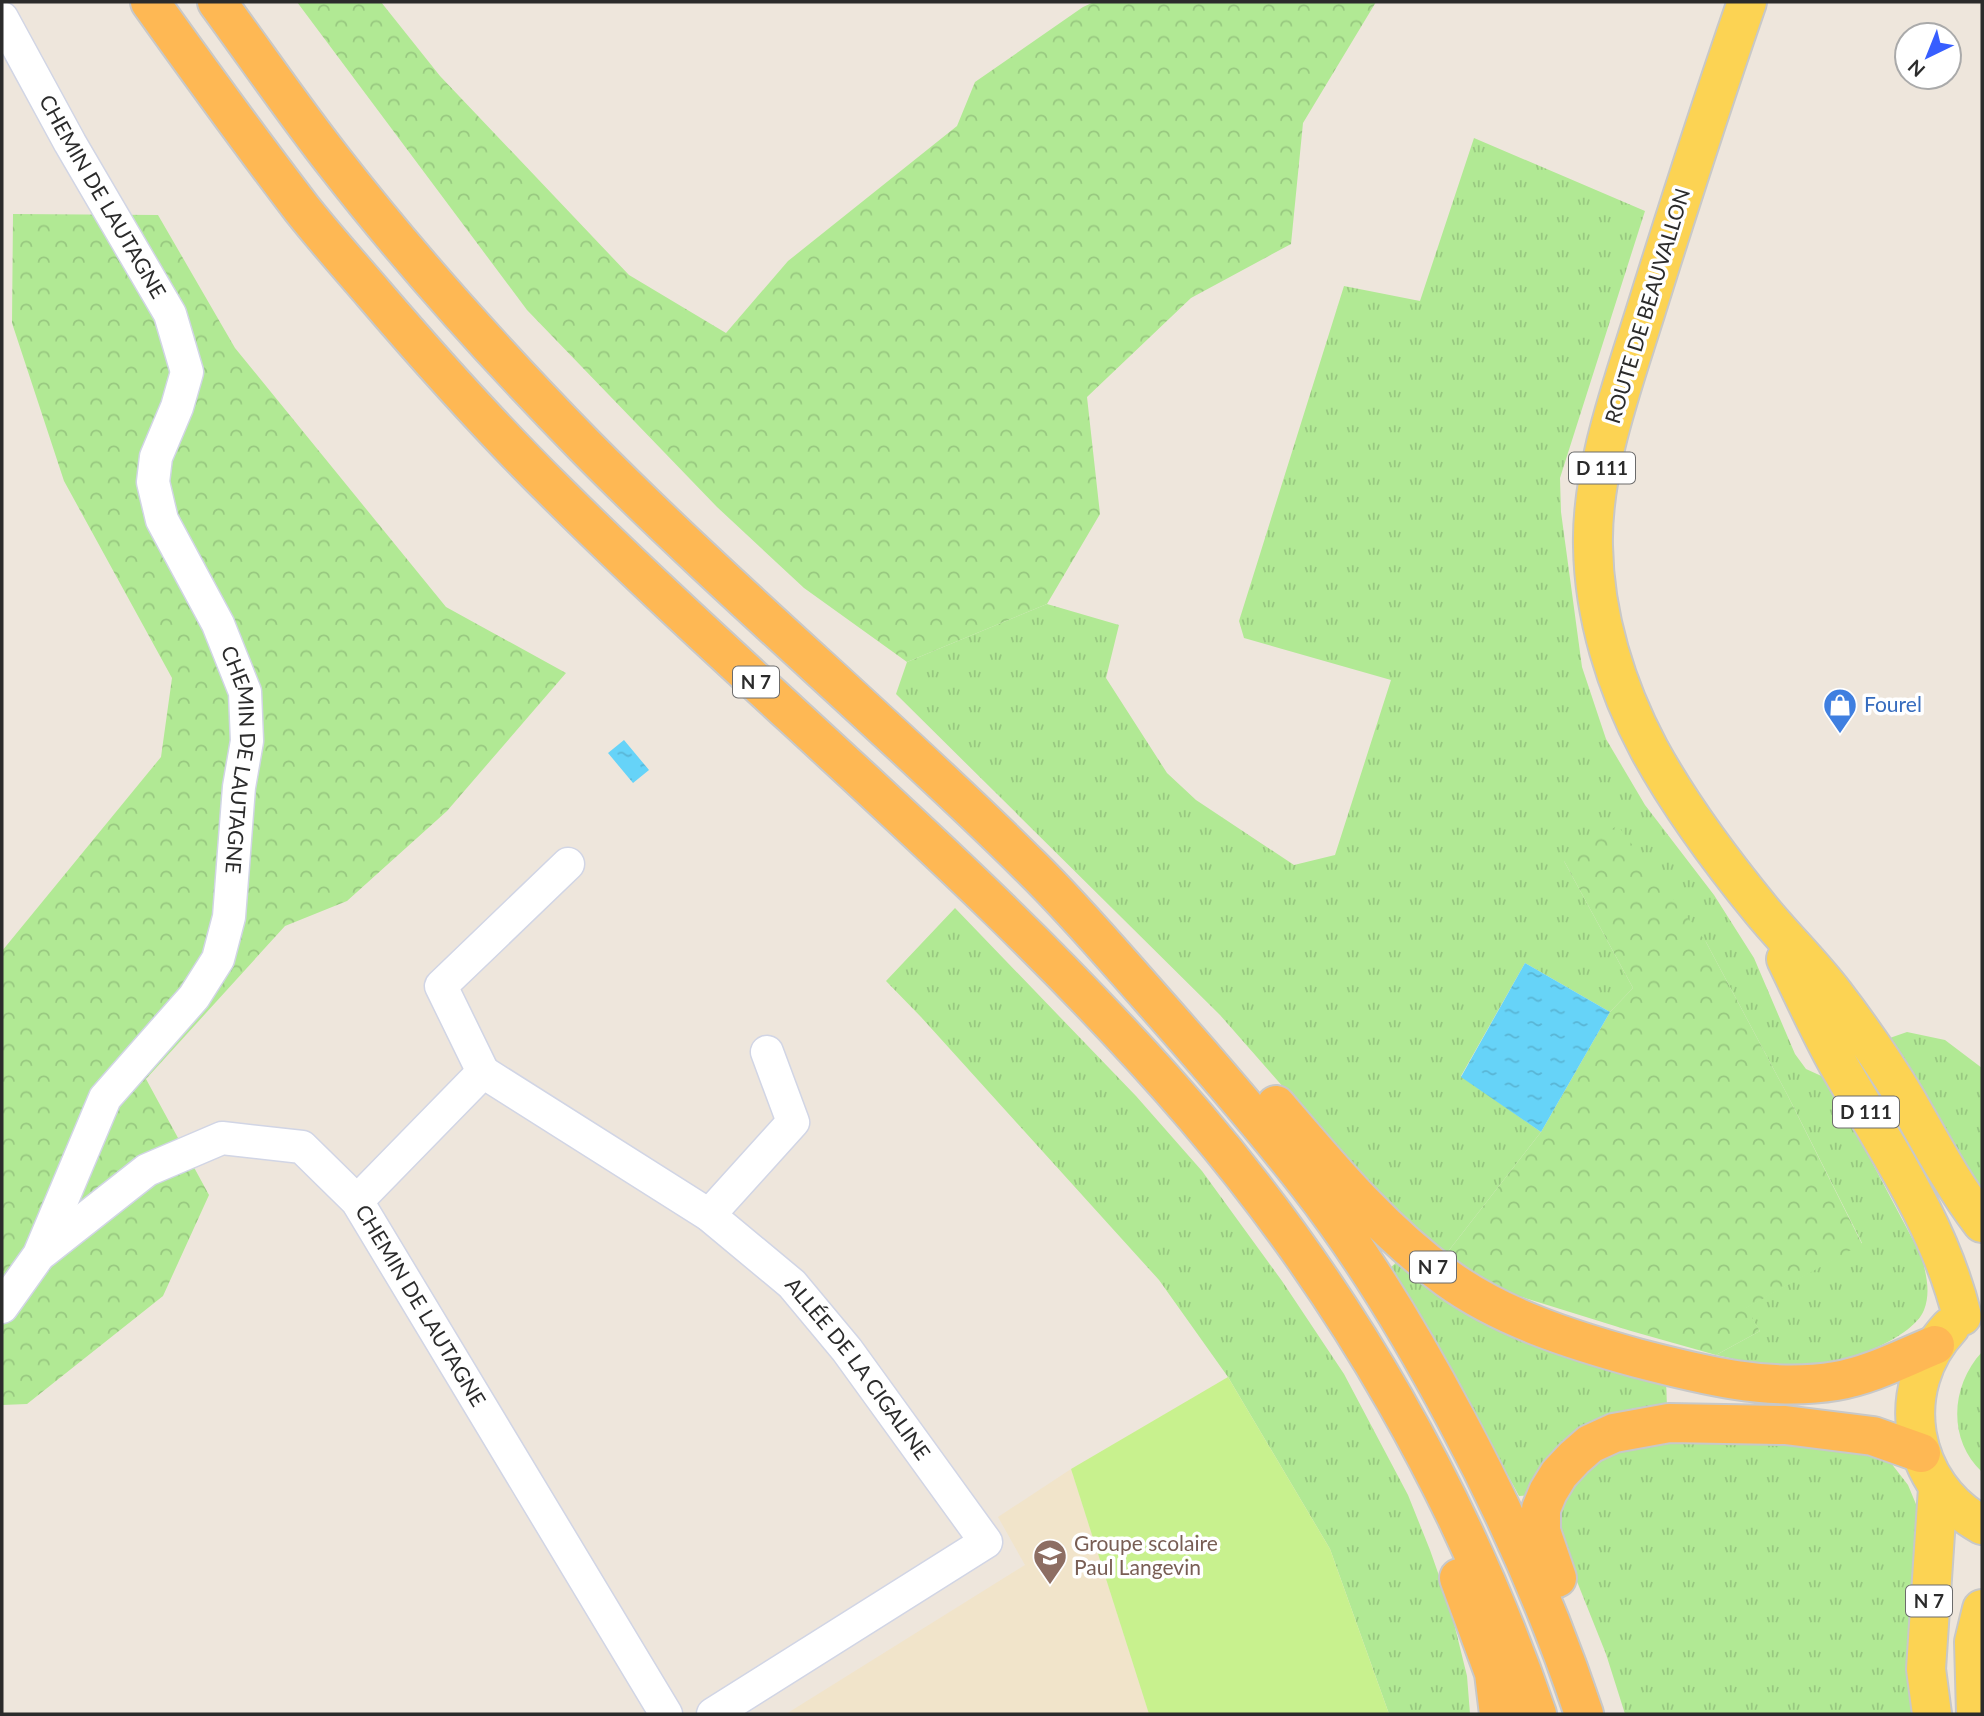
<svg xmlns="http://www.w3.org/2000/svg" width="1984" height="1716" viewBox="0 0 1984 1716" font-family="Lato,sans-serif">
<style>
.education{fill:#f1e4ca}
.grass{fill:url(#grass-tufts)}
.forest{fill:url(#forest-crowns)}
.pitch{fill:#c8f18e}
.water{fill:url(#water-ripples)}
.lines{fill:none;stroke-linecap:round;stroke-linejoin:round}
.minor-casing{stroke:#d1d5e5;stroke-width:35}
.primary-casing{stroke:#c8c8c8;stroke-width:42}
.trunk-casing{stroke:#c8c8c8;stroke-width:42}
.minor{stroke:#fff;stroke-width:32}
.primary{stroke:#fcd353;stroke-width:38}
.trunk{stroke:#feb854;stroke-width:38}
.labels{text-anchor:middle;stroke-width:7;stroke-linejoin:round;paint-order:stroke}
.shield{fill:#fff;stroke:#6b6b6b;stroke-width:2}
.shield-label{font-size:19px;font-weight:bold;fill:#2b2b2b}
.street-label{font-size:21px;fill:#2b2b2b;stroke:#fff}
.shop-label{font-size:21px;fill:#366cbe;stroke:#fff;text-anchor:start}
.education-label{font-size:21px;fill:#785e54;stroke:#fff;text-anchor:start}
</style>
<defs>
<pattern id="grass-tufts" width="24" height="20" patternUnits="userSpaceOnUse" patternTransform="scale(1.75)"><rect width="24" height="20" fill="#b1e994"/><path d="M3 7l-1-3M5 7V3M7 7l1-3M15 17l-1-3M17 17v-4M19 17l1-3" fill="none" stroke="#98c880"/></pattern>
<pattern id="forest-crowns" width="20" height="18" patternUnits="userSpaceOnUse" patternTransform="scale(1.75)"><rect width="20" height="18" fill="#b1e994"/><path d="M2 6a3 3 0 1 1 6 0M12 15a3 3 0 1 1 6 0" fill="none" stroke="#98c880"/></pattern>
<pattern id="water-ripples" width="26" height="14" patternUnits="userSpaceOnUse" patternTransform="scale(1.75)"><rect width="26" height="14" fill="#66d3f8"/><path d="M2 4q2-2 4 0t4 0M15 11q2-2 4 0t4 0" fill="none" stroke="#59b5d5"/></pattern>
</defs>
<rect width="100%" height="100%" fill="#eee6dc"/>
<path class="education" d="M 1071,1469 L 1149,1714 L 786,1714 L 1025,1565 L 998,1517 Z"/>
<path class="grass" d="M 1474,138 L 1645,211 L 1560,478 L 1561,512 L 1582,667 L 1606,739 L 1645,805 L 1714,895 L 1754,958 L 1795,1054 L 1806,1069 L 1828,1079 L 1922,1257 C 1926,1275 1931,1292 1924,1310 C 1911,1342 1833,1366 1801,1370 C 1784,1372 1735,1359 1716,1355 L 1760,1331 L 1745,1308 L 1862,1243 L 1788,1096 L 1706,942 L 1564,861 L 1633,988 L 1610,1012 L 1525,963 L 1461,1076 L 1541,1132 L 1443,1258 L 1384,1202 L 1220,1015 L 896,694 L 907,662 L 1047,604 L 1119,625 L 1106,678 L 1167,773 L 1196,800 L 1294,865 L 1335,855 L 1391,680 L 1244,638 L 1239,621 L 1344,286 L 1420,301 Z
M 955,908 L 1136,1096 L 1202,1171 L 1282,1281 L 1344,1374 L 1408,1495 L 1430,1550 L 1450,1607 L 1467,1676 L 1470,1714 L 1389,1714 L 1330,1549 L 1228,1377 L 1159,1280 L 921,1017 L 886,981 Z
M 1907,1032 L 1945,1040 L 1982,1068 L 1982,1195 L 1884,1040 Z
M 1401,1258 L 1666,1380 L 1667,1407 L 1635,1408 L 1605,1417 L 1531,1495 L 1519,1496 L 1467,1399 L 1389,1269 Z
M 1982,1352 L 1982,1472 C 1947,1439 1951,1385 1982,1352 Z
M 1668,1443 L 1811,1445 L 1862,1450 L 1891,1463 L 1908,1485 L 1918,1509 L 1918,1714 L 1625,1714 L 1606,1654 L 1562,1544 C 1556,1526 1559,1514 1567,1497 C 1590,1451 1623,1451 1668,1443 Z"/>
<path class="forest" d="M 297,2 L 381,2 L 440,76 L 629,275 L 726,333 L 788,261 L 957,126 L 975,82 L 1083,7 L 1094,2 L 1376,2 L 1303,123 L 1291,244 L 1191,298 L 1087,397 L 1100,514 L 1047,604 L 907,662 L 804,588 L 717,507 L 527,310 Z
M 13,214 L 158,215 L 235,348 L 446,607 L 566,673 L 447,811 L 347,901 L 285,926 L 146,1079 L 209,1195 L 163,1296 L 27,1404 L 2,1405 L 2,951 L 161,757 L 172,678 L 64,481 L 12,323 Z
M 1618,826 L 1706,942 L 1788,1096 L 1862,1244 L 1746,1308 L 1760,1331 L 1716,1355 L 1631,1331 L 1509,1293 L 1443,1258 L 1541,1132 L 1610,1012 L 1633,988 L 1564,861 L 1580,842 Z"/>
<path class="pitch" d="M 1228,1377 L 1330,1549 L 1389,1714 L 1149,1714 L 1071,1469 Z"/>
<path class="water" d="M 624,740 L 649,770 L 633,783 L 608,753 Z
M 1525,963 L 1610,1012 L 1541,1132 L 1461,1077 Z"/>
<g class="lines">
<g class="minor-casing">
<g id="minor">
<path id="s1" d="M 2,18 L 70,143 L 170,314 L 187,372 L 177,407 L 156,457 L 153,482 L 162,520 L 218,624 L 245,692 L 247,741 L 239,787 L 229,917 L 218,959 L 194,997 L 105,1098 L 39,1255 L 2,1307"/>
<path d="M 483,1072 L 441,986 L 568,864"/>
<path id="s2" d="M 357,1201 L 483,1072 L 709,1215 L 792,1284 L 847,1350 L 986,1542 L 713,1714"/>
<path d="M 709,1215 L 793,1122 L 767,1052"/>
<path id="s3" d="M 43,1252 L 147,1170 L 222,1138 L 302,1147 L 357,1201 L 666,1714"/>
</g>
</g>
<g class="primary-casing">
<path id="primary" d="M 1747,2 C 1712,103 1679,205 1647,307 C 1624,381 1591,469 1593,546 C 1594,616 1616,687 1649,749 C 1680,806 1721,861 1762,911 C 1785,939 1812,965 1834,994 C 1860,1028 1885,1064 1907,1101 C 1931,1143 1953,1185 1982,1223
M 1786,959 C 1803,994 1819,1030 1838,1064 C 1885,1146 1939,1223 1962,1316
M 1950,1327 C 1892,1389 1909,1485 1982,1525
M 1932,1714 L 1926,1669 L 1938,1488
M 1976,1714 L 1974,1642 L 1982,1609"/>
</g>
<g class="trunk-casing">
<path id="trunk" d="M 150,2 C 200,72 250,141 302,209 C 325,238 350,266 374,294 C 433,363 492,429 556,492 C 767,702 1001,890 1195,1116 C 1345,1291 1463,1497 1537,1714
M 217,2 C 256,55 294,111 335,163 C 412,262 497,356 585,446 C 728,591 885,722 1030,866 C 1072,907 1111,953 1150,997 C 1204,1058 1258,1120 1308,1184 C 1365,1257 1413,1338 1456,1419 C 1507,1514 1550,1612 1584,1714
M 1276,1105 C 1329,1167 1380,1229 1447,1278 C 1502,1318 1572,1340 1637,1358 C 1702,1375 1769,1392 1836,1381 C 1871,1375 1903,1358 1935,1345
M 1459,1578 L 1494,1673 L 1499,1714
M 1557,1578 L 1541,1531 L 1541,1509 L 1548,1492 L 1559,1474 L 1574,1458 L 1590,1444 L 1614,1433 L 1669,1423 L 1785,1425 L 1873,1436 L 1921,1453"/>
</g>
<use href="#minor" class="minor"/>
<use href="#primary" class="primary"/>
<use href="#trunk" class="trunk"/>
</g>
<defs>
<g id="shop-pin" transform="scale(1.75)"><path d="M0 17L-7.5 6A9.5 9.5 0 1 1 7.5 6Z" fill="#3f7fe0" stroke="#fff"/><path d="M-5-2.5h2.3a2.7 3.5 0 0 1 5.4 0H5L5.5 6h-11ZM-1.5-2.5h3a1.5 2.3 0 0 0-3 0Z" fill="#fff"/></g>
<g id="school-pin" transform="scale(1.75)"><path d="M0 17L-7.5 6A9.5 9.5 0 1 1 7.5 6Z" fill="#8d6e63" stroke="#fff"/><path d="M0-5L7-2L0 1L-7-2ZM-4 1L0 2.5L4 1V4Q0 6-4 4Z" fill="#fff"/></g>
</defs>
<g fill-rule="evenodd">
<use href="#shop-pin" x="1840" y="705"/>
<use href="#school-pin" x="1050" y="1556"/>
</g>
<g class="labels">
<g class="shield">
<rect x="1569" y="452.5" width="66" height="31" rx="5"/>
<rect x="733" y="666.5" width="46" height="31" rx="5"/>
<rect x="1833" y="1096.5" width="66" height="31" rx="5"/>
<rect x="1410" y="1251.5" width="46" height="31" rx="5"/>
<rect x="1906" y="1585.5" width="46" height="31" rx="5"/>
</g>
<g class="shield-label">
<text x="1602" y="475">D 111</text>
<text x="756" y="689">N 7</text>
<text x="1866" y="1119">D 111</text>
<text x="1433" y="1274">N 7</text>
<text x="1929" y="1608">N 7</text>
</g>
<g class="street-label">
<text dy="7" stroke="none"><textPath href="#s1" startOffset="205">CHEMIN DE LAUTAGNE</textPath></text>
<text transform="translate(1648 306) rotate(-73)" y="7">ROUTE DE BEAUVALLON</text>
<text dy="7" stroke="none"><textPath href="#s1" startOffset="814">CHEMIN DE LAUTAGNE</textPath></text>
<text dy="7" stroke="none"><textPath href="#s3" startOffset="494">CHEMIN DE LAUTAGNE</textPath></text>
<text dy="7" stroke="none"><textPath href="#s2" startOffset="663">ALLÉE DE LA CIGALINE</textPath></text>
</g>
<g class="shop-label">
<text x="1864" y="712">Fourel</text>
</g>
<g class="education-label">
<text x="1074" y="1551">Groupe scolaire<tspan x="1074" dy="24">Paul Langevin</tspan></text>
</g>
</g>
<rect width="1984" height="1716" fill="none" stroke="#2b2b2b" stroke-width="7"/>
<g transform="translate(1928 56) rotate(223)"><circle r="33" fill="#ffffff" stroke="#aaaaaa" stroke-width="2"/>
<path d="M0-5L12 26L0 18L-12 26Z" fill="#375eff"/>
<text y="-10" font-size="19" font-weight="bold" text-anchor="middle" fill="#2b2b2b">N</text>
</g>
</svg>
